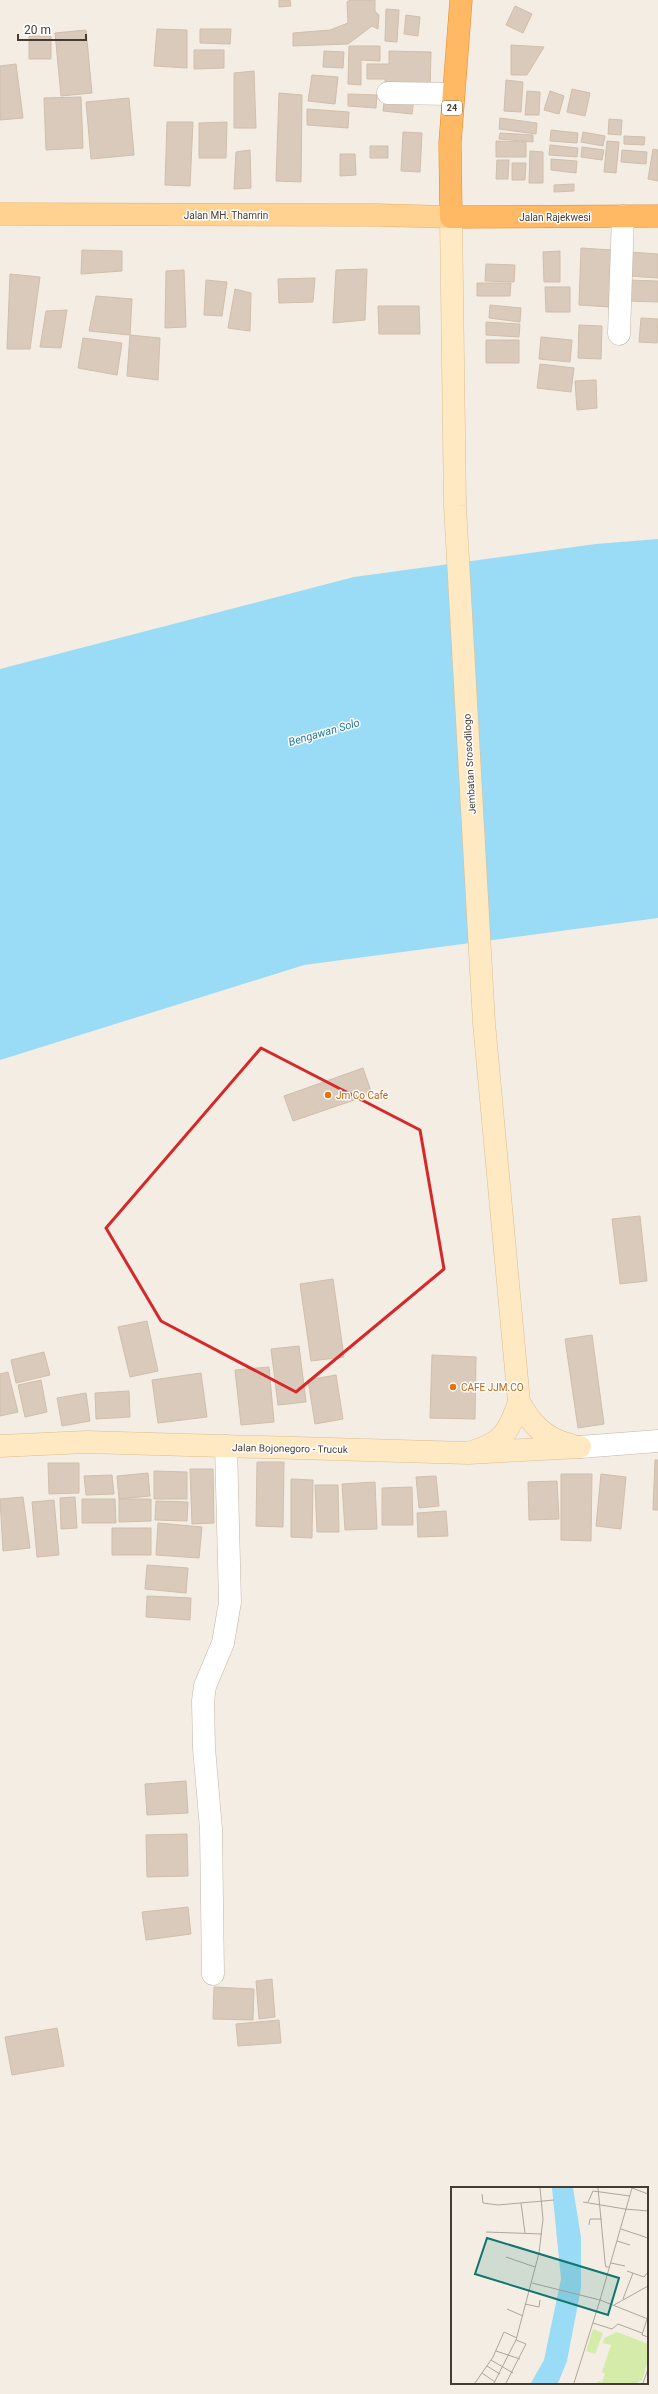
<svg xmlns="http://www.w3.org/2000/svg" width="658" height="2394" viewBox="0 0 658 2394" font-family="Roboto,sans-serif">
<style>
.water{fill:#9adbf6}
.building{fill:#d9cabb;stroke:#d1beab}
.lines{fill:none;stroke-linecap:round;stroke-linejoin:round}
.street-casing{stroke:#c2b6a9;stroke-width:23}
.secondary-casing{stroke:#dabe92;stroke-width:23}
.primary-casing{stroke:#ecae59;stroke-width:23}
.highway-casing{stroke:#e98a28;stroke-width:23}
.street{stroke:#fff;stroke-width:22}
.secondary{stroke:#ffe9c2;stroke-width:22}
.primary{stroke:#ffd291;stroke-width:22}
.highway{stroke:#ffb863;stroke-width:22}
.marked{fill:none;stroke:#d62828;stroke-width:3;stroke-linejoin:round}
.food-dot{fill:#e8710a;stroke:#fff;stroke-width:1.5}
.labels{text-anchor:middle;stroke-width:3;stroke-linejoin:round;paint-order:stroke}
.shield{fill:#fff;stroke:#7e7670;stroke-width:1}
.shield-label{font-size:9px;font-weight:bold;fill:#463c33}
.street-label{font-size:10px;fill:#463c33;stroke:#fff}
.food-label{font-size:10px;fill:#c56008;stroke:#fff;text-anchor:start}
.water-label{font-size:11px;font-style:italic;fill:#227aa0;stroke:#fff}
.inset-road{fill:none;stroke:#aea69d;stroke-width:1}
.view{fill:#0f766e;fill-opacity:0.15;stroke:#0f766e;stroke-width:2}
.inset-edge{fill:none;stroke:#463c33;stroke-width:2}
</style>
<rect width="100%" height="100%" fill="#f3ede4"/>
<path class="water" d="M 658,539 L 658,918 L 304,965 L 0,1060 L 0,669 L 354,577 L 596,544 Z"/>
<path class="building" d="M 279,0 L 290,0 L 291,6 L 279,7 Z
M 350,0 L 375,0 L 375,11 L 379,15 L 378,29 L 372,26 L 348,44 L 293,46 L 293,33 L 330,30 L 348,23 L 347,2 Z
M 515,6 L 532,14 L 523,33 L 506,25 Z
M 386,9 L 399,10 L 397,42 L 385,41 Z
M 406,15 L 420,17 L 418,36 L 404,34 Z
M 157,29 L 187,30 L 187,68 L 154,66 Z
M 200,29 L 231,29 L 230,44 L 200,43 Z
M 86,30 L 92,93 L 61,96 L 55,33 Z
M 29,36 L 51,36 L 51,59 L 29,59 Z
M 511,45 L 544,47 L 527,75 L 511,75 Z
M 349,46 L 380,46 L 380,61 L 361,60 L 361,85 L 348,84 Z
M 194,50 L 224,50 L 224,68 L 194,69 Z
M 324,51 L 344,52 L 343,68 L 323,67 Z
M 389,51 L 431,52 L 430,92 L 385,91 L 385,79 L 367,79 L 367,64 L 389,64 Z
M 16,64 L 23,118 L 0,120 L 0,66 Z
M 254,71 L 256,128 L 234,128 L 234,73 Z
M 312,75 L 338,77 L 335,104 L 308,101 Z
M 506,80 L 523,82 L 521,112 L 504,111 Z
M 572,89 L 590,93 L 585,116 L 567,112 Z
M 527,91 L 540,92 L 539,115 L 525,115 Z
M 550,91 L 564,96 L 559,114 L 544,110 Z
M 279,93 L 302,95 L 301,182 L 276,181 Z
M 348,94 L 377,95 L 376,108 L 348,106 Z
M 385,95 L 414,98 L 412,114 L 383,111 Z
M 81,97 L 83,148 L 46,150 L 44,98 Z
M 129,98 L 134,155 L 91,159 L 86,102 Z
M 307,109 L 349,112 L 348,128 L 307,125 Z
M 500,118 L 537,123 L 536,134 L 499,129 Z
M 609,119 L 622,120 L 621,135 L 608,134 Z
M 167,122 L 193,122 L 190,186 L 165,185 Z
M 227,122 L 226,158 L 199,158 L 199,123 Z
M 551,130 L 578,133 L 577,143 L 550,141 Z
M 403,132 L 422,133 L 420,172 L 401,171 Z
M 583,132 L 605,136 L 603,146 L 581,142 Z
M 500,133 L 533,135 L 533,142 L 499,139 Z
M 624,136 L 645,137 L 644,145 L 624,144 Z
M 496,141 L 526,142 L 526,157 L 496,157 Z
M 607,141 L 619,142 L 616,173 L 604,172 Z
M 550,145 L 578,148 L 577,157 L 549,155 Z
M 370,146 L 388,146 L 388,158 L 370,158 Z
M 582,147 L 604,150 L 602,160 L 581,157 Z
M 653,149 L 658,150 L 658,181 L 648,179 Z
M 250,150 L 251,188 L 234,189 L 236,152 Z
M 622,150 L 647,152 L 646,164 L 621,162 Z
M 530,151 L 543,152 L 543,183 L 529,183 Z
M 340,154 L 355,154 L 356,175 L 340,176 Z
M 551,159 L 577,161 L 576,173 L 551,170 Z
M 497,160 L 509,160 L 508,179 L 496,179 Z
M 512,163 L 526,163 L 525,180 L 512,180 Z
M 574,184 L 574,191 L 554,192 L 554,185 Z
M 581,248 L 611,250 L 609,307 L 579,305 Z
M 82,250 L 122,251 L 122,271 L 81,274 Z
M 560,251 L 560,282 L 544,282 L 543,252 Z
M 629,252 L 658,254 L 658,278 L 628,276 Z
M 486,264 L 515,265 L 514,282 L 485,281 Z
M 367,269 L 365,320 L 333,323 L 336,270 Z
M 184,270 L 186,327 L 165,328 L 166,271 Z
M 10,274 L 40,277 L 30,349 L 7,349 Z
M 315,278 L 313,302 L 279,303 L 278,279 Z
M 206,280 L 227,282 L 222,316 L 204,315 Z
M 627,280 L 658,281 L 658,302 L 627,301 Z
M 477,283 L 511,283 L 510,296 L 477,296 Z
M 545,287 L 570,287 L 570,312 L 546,312 Z
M 235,289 L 251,293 L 250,331 L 228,328 Z
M 96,296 L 132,299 L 130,335 L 89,331 Z
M 490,305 L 521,308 L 520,322 L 489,318 Z
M 378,306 L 419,306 L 420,334 L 379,334 Z
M 67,310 L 61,348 L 40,347 L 46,311 Z
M 641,318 L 658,319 L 657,343 L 639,342 Z
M 486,322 L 520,324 L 519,337 L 486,335 Z
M 579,325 L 602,326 L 601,359 L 578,358 Z
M 130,335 L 160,338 L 158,380 L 127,376 Z
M 541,337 L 572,340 L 570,362 L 539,359 Z
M 83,338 L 122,343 L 117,375 L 78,368 Z
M 486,340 L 519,340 L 519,363 L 486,363 Z
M 540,364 L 574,368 L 571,392 L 537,388 Z
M 596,380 L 597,408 L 577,410 L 575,381 Z
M 363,1068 L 372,1094 L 293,1121 L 284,1096 Z
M 640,1216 L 647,1281 L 620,1284 L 612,1219 Z
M 333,1279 L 344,1357 L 311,1361 L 300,1284 Z
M 147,1321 L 158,1371 L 130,1377 L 118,1327 Z
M 592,1335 L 604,1424 L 578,1428 L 565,1339 Z
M 299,1346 L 306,1402 L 278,1405 L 271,1349 Z
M 44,1352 L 50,1375 L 16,1383 L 11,1360 Z
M 432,1355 L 476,1357 L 475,1419 L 430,1418 Z
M 269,1367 L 274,1422 L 241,1425 L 235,1370 Z
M 8,1372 L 18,1412 L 0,1416 L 0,1374 Z
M 201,1373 L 207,1417 L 158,1423 L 152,1380 Z
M 336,1375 L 343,1419 L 315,1424 L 308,1380 Z
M 41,1380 L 47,1412 L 25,1417 L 18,1385 Z
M 129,1391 L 130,1417 L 96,1419 L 95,1393 Z
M 86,1393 L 90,1421 L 62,1426 L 57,1398 Z
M 655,1460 L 658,1460 L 658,1510 L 653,1510 Z
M 257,1462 L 284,1462 L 283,1527 L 256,1526 Z
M 48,1463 L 79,1463 L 79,1493 L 49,1494 Z
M 190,1469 L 213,1469 L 214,1523 L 192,1524 Z
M 154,1471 L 187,1472 L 187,1499 L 154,1499 Z
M 148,1473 L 150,1496 L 119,1499 L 117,1476 Z
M 561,1474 L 592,1474 L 591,1541 L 561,1540 Z
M 601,1474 L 626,1477 L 621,1529 L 596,1526 Z
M 112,1475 L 114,1494 L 86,1495 L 84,1476 Z
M 436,1476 L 439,1506 L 419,1508 L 416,1477 Z
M 291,1479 L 313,1480 L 312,1538 L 291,1537 Z
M 557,1481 L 559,1519 L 529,1520 L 528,1482 Z
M 375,1482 L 377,1529 L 345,1530 L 342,1484 Z
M 315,1485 L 338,1485 L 339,1532 L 317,1532 Z
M 412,1487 L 413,1525 L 382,1525 L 382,1488 Z
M 23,1497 L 30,1548 L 3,1551 L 0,1499 Z
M 75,1497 L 77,1528 L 61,1529 L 60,1498 Z
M 82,1499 L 115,1499 L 116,1523 L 82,1523 Z
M 119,1499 L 151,1499 L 151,1521 L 119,1522 Z
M 54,1500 L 59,1555 L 37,1557 L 32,1502 Z
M 156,1501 L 188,1502 L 187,1521 L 155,1520 Z
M 446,1511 L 448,1536 L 418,1537 L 417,1513 Z
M 158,1523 L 202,1527 L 199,1558 L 156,1555 Z
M 112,1528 L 151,1528 L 151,1555 L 112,1555 Z
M 147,1565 L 188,1568 L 186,1593 L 145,1589 Z
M 147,1596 L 191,1598 L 190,1620 L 146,1617 Z
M 186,1781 L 188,1813 L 147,1815 L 145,1784 Z
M 187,1834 L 188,1876 L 147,1877 L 146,1835 Z
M 188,1907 L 191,1934 L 146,1940 L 142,1912 Z
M 272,1979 L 275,2017 L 259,2019 L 256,1981 Z
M 214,1987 L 254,1989 L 253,2020 L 213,2019 Z
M 279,2020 L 281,2043 L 238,2046 L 236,2024 Z
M 57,2028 L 64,2066 L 12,2075 L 5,2037 Z"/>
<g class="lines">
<g class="street-casing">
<path id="street" d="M 388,93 L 453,94
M 619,334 L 623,216
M 580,1447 L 658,1441
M 213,1974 L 211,1829 L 204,1748 L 203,1701 L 205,1686 L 223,1643 L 230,1602 L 226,1446"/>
</g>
<g class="secondary-casing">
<path id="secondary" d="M 451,217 L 455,506 L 484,1023 L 519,1402 C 508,1434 502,1444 468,1453
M 519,1402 C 531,1424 545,1439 571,1445
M 0,1446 L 86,1442 L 468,1453 L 580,1447"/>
</g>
<g class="primary-casing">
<path id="primary" d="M 0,214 L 377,215 L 451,217"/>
</g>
<g class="highway-casing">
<path id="highway" d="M 461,0 L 450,143 L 451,217 L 658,216"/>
</g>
<use href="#street" class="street"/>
<use href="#secondary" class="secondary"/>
<use href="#primary" class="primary"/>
<use href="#highway" class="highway"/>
</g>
<path class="marked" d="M 261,1048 L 420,1130 L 444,1269 L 296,1392 L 161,1321 L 106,1228 Z"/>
<g class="food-dot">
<circle cx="328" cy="1095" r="4"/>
<circle cx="453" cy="1387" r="4"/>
</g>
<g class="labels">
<rect class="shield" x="442" y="101" width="20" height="14" rx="3"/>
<g class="shield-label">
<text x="452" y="111">24</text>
</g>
<g class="street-label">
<text x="226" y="219">Jalan MH. Thamrin</text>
<text x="555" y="221">Jalan Rajekwesi</text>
<text transform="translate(469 764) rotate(-93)" y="4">Jembatan Srosodilogo</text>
<text transform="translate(290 1448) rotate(1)" y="4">Jalan Bojonegoro - Trucuk</text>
</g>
<g class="food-label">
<text x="336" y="1099">Jm Co Cafe</text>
<text x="461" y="1391">CAFE JJM.CO</text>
</g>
<g class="water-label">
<text transform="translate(324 732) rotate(-16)" y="4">Bengawan Solo</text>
</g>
</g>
<g transform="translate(451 2187)">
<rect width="197" height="197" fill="#f3ede4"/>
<path d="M 142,142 L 152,146 L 144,167 L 135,164 ZM 166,145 L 197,157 L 197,174 L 191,193 L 186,196 L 146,196 L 147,194 L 151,195 L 154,187 L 151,185 L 160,158 L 152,156 L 153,151 Z" fill="#d5eba9"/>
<path d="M 101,1 L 122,1 L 130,50 L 130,101 L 116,174 L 107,196 L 80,196 L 93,173 L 110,92 Z" fill="#9adbf6"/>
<path class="inset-road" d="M 147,1 L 154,75 L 155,80 L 158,80M 181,1 L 197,7M 31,7 L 32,16 L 47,18 L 103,13M 132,15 L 174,22M 137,15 L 142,4 L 179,9M 70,16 L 74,46M 174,22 L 197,24M 138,38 L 139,32 L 151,32M 170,42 L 197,51M 35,45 L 91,47M 166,54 L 179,58M 55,70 L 84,80M 160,76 L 174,79M 176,84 L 193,90 L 197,85M 81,96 L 149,113M 172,112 L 182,86M 149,113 L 181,1M 74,117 L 88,120 L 89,113M 163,118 L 197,99M 56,122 L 72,129M 196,132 L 191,148 L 197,150M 142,136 L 161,142 L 167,137 L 191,146M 45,164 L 69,172M 40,173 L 62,186M 36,179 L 49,187M 31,186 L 44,195M 24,196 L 42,170 L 53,145 L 66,151M 43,196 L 65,153 L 88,66 L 92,32 L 89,1M 55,196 L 75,157 L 65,153M 123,196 L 149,113 L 197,132M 192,196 L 197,182"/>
<path class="view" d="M 36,51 L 168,91 L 157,128 L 24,87 Z"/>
<rect width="197" height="197" class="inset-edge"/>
</g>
<path d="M18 34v6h68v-6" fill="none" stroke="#463c33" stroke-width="2"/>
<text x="24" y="34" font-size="12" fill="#463c33" stroke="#ffffff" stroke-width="3" paint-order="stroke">20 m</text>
</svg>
